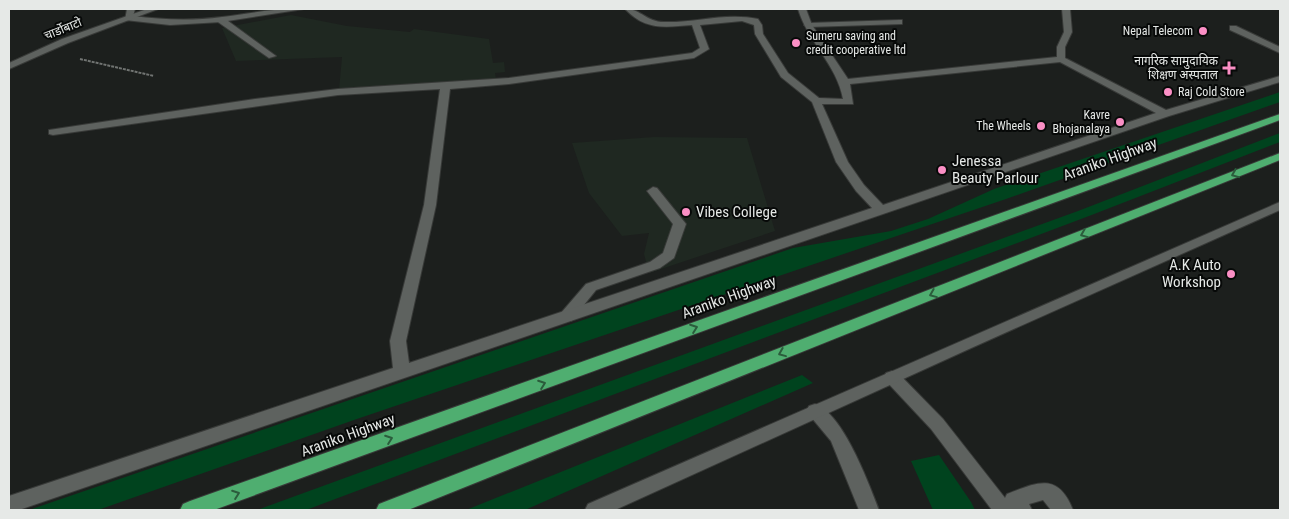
<svg xmlns="http://www.w3.org/2000/svg" width="1289" height="519" viewBox="0 0 1289 519" font-family="'Roboto Condensed','Noto Sans Devanagari',sans-serif">
<style>
.built{fill:#1f2821}
.green{fill:#00431e}
.lines{fill:none;stroke-linecap:round;stroke-linejoin:round}
.service-casing{stroke:#383a38;stroke-width:2}
.minor-casing{stroke:#383a38;stroke-width:2}
.tertiary-casing{stroke:#383a38;stroke-width:2}
.trunk-casing{stroke:#383a38;stroke-width:2}
.path{stroke:#717472;stroke-width:2;stroke-dasharray:3 1;stroke-linecap:butt}
.service{fill:#5e625f;fill-rule:evenodd}
.minor{fill:#5e625f;fill-rule:evenodd}
.tertiary{fill:#5e625f;fill-rule:evenodd}
.trunk{fill:#4fae70;fill-rule:evenodd}
.oneway{stroke:#2b5c3c}
.poi-dot{fill:#fb8fc5;stroke:#070908;stroke-width:2}
.labels{text-anchor:middle;stroke-width:4;stroke-linejoin:round;paint-order:stroke}
.far-street-label{font-size:12px;fill:#e6e9e7;stroke:#070908}
.far-poi-label{font-size:12px;fill:#e6e9e7;stroke:#070908;text-anchor:end}
.street-label{font-size:15px;fill:#e6e9e7;stroke:#070908}
.poi-label{font-size:15px;fill:#e6e9e7;stroke:#070908;text-anchor:start}
</style>
<rect width="100%" height="100%" fill="#1c1f1d"/>
<path class="built" d="M 291,15 L 347,26 L 410,32 L 414,29 L 489,39 L 493,63 L 504,62 L 505,72 L 495,73 L 496,79 L 339,90 L 342,57 L 236,61 L 222,28 Z
M 654,137 L 747,138 L 775,231 L 649,273 L 644,254 L 649,233 L 622,236 L 589,193 L 572,143 Z"/>
<path class="green" d="M 1280,92 L 1280,102 L 1006,199 L 354,420 L 98,510 L 29,510 L 793,248 L 891,231 L 928,219 L 994,189 Z
M 1280,133 L 1280,142 L 1089,216 L 306,510 L 257,510 L 1078,211 Z
M 802,375 L 813,383 L 525,510 L 466,510 Z
M 939,455 L 971,502 L 975,510 L 933,510 L 911,461 Z"/>
<g class="lines">
<g class="service-casing">
<path id="service" d="M 218,18 L 224,18 L 276,56 L 269,58 L 218,22 Z
M 899,20 L 902,20 L 902,24 L 808,27 L 804,25 L 808,23 Z
M 1230,26 L 1236,26 L 1280,47 L 1280,53 L 1230,30 Z
M 653,187 L 657,188 L 686,224 L 674,258 L 660,268 L 596,290 L 571,321 L 561,321 L 558,317 L 561,313 L 586,284 L 650,262 L 663,253 L 673,224 L 647,191 Z
M 892,371 L 898,373 L 943,419 L 1005,498 L 1007,494 C 1038,482 1058,472 1073,510 L 1051,510 L 1043,500 L 1029,504 L 1032,510 L 992,510 L 931,429 L 886,381 L 884,377 L 886,373 Z
M 815,404 C 843,413 869,484 879,510 L 859,510 L 831,441 L 806,411 L 809,406 Z"/>
</g>
<g class="minor-casing">
<path id="minor" d="M 127,9 L 135,9 L 133,16 C 163,20 192,21 222,17 C 249,14 277,7 304,9 L 221,22 L 170,25 L 125,20 Z
M 625,9 C 640,8 646,22 664,22 C 695,23 727,12 758,19 L 762,25 L 763,34 L 788,73 L 819,98 L 843,99 C 837,65 808,42 798,9 L 806,9 L 812,25 L 848,79 L 1057,57 L 1057,47 L 1064,32 L 1062,9 L 1070,9 L 1072,32 L 1065,47 L 1065,58 L 1166,110 L 1280,76 L 1280,82 L 1169,116 L 19,510 L 9,510 L 9,496 L 393,368 L 390,341 L 424,205 L 440,89 L 338,95 L 53,135 L 49,134 L 49,130 L 255,99 L 338,89 L 509,78 L 692,53 L 700,48 L 692,25 C 665,27 646,31 625,9 ZM 742,21 L 754,25 L 755,34 L 781,77 L 812,102 L 836,162 L 856,191 L 872,208 L 409,363 L 406,341 L 436,205 L 450,89 L 509,84 L 694,58 L 709,49 L 700,25 ZM 1060,62 L 1156,113 L 883,205 L 864,185 L 848,162 L 822,104 L 853,104 L 850,84 Z
M 1280,202 L 1280,210 L 969,349 L 615,510 L 585,510 L 588,504 Z"/>
</g>
<g class="tertiary-casing">
<path id="tertiary" d="M 147,9 L 158,9 L 68,43 L 9,69 L 9,63 L 62,39 Z"/>
</g>
<g class="trunk-casing">
<path id="trunk" d="M 1280,114 L 1280,120 L 214,510 L 180,510 L 183,504 L 190,501 Z
M 1280,153 L 1280,160 L 408,510 L 376,510 L 379,504 Z"/>
</g>
<path class="path" d="M 80,59 L 154,76"/>
<use href="#service" class="service"/>
<use href="#minor" class="minor"/>
<use href="#tertiary" class="tertiary"/>
<use href="#trunk" class="trunk"/>
</g>
<defs><path id="oneway-chevron" d="M-2-3.5L2.5 0L-2 3.5" fill="none" stroke-width="1.6" stroke-linecap="round" stroke-linejoin="round" transform="scale(1.25)"/></defs>
<g class="oneway">
<use href="#oneway-chevron" transform="translate(1235 174) rotate(158)"/>
<use href="#oneway-chevron" transform="translate(1084 234) rotate(158)"/>
<use href="#oneway-chevron" transform="translate(933 294) rotate(158)"/>
<use href="#oneway-chevron" transform="translate(694 328) rotate(-20)"/>
<use href="#oneway-chevron" transform="translate(782 353) rotate(158)"/>
<use href="#oneway-chevron" transform="translate(542 384) rotate(-20)"/>
<use href="#oneway-chevron" transform="translate(389 439) rotate(-20)"/>
<use href="#oneway-chevron" transform="translate(236 494) rotate(-20)"/>
</g>
<g class="poi-dot">
<circle cx="1203" cy="31" r="5"/>
<circle cx="796" cy="43" r="5"/>
<path d="M1226.5 60.5h5v5h5v5h-5v5h-5v-5h-5v-5h5z"/>
<circle cx="1168" cy="92" r="5"/>
<circle cx="1120" cy="122" r="5"/>
<circle cx="1041" cy="126" r="5"/>
<circle cx="942" cy="170" r="5"/>
<circle cx="686" cy="212" r="5"/>
<circle cx="1231" cy="274" r="5"/>
</g>
<g class="labels">
<g class="far-street-label">
<text transform="translate(63 29) rotate(-22)" y="4">चार्डोबाटो</text>
</g>
<g class="far-poi-label">
<text x="1193" y="35">Nepal Telecom</text>
<text x="806" y="40" text-anchor="start">Sumeru saving and<tspan x="806" dy="14">credit cooperative ltd</tspan></text>
<text x="1218" y="65">नागरिक सामुदायिक<tspan x="1218" dy="14">शिक्षण अस्पताल</tspan></text>
<text x="1178" y="96" text-anchor="start">Raj Cold Store</text>
<text x="1110" y="119">Kavre<tspan x="1110" dy="14">Bhojanalaya</tspan></text>
<text x="1031" y="130">The Wheels</text>
</g>
<g class="street-label">
<text transform="translate(1110 159) rotate(-20)" y="5">Araniko Highway</text>
<text transform="translate(729 297) rotate(-20)" y="5">Araniko Highway</text>
<text transform="translate(348 435) rotate(-20)" y="5">Araniko Highway</text>
</g>
<g class="poi-label">
<text x="952" y="166">Jenessa<tspan x="952" dy="17">Beauty Parlour</tspan></text>
<text x="696" y="217">Vibes College</text>
<text x="1221" y="270" text-anchor="end">A.K Auto<tspan x="1221" dy="17">Workshop</tspan></text>
</g>
</g>
<rect width="1289" height="519" fill="none" stroke="#e6e9e7" stroke-width="20"/>
</svg>
